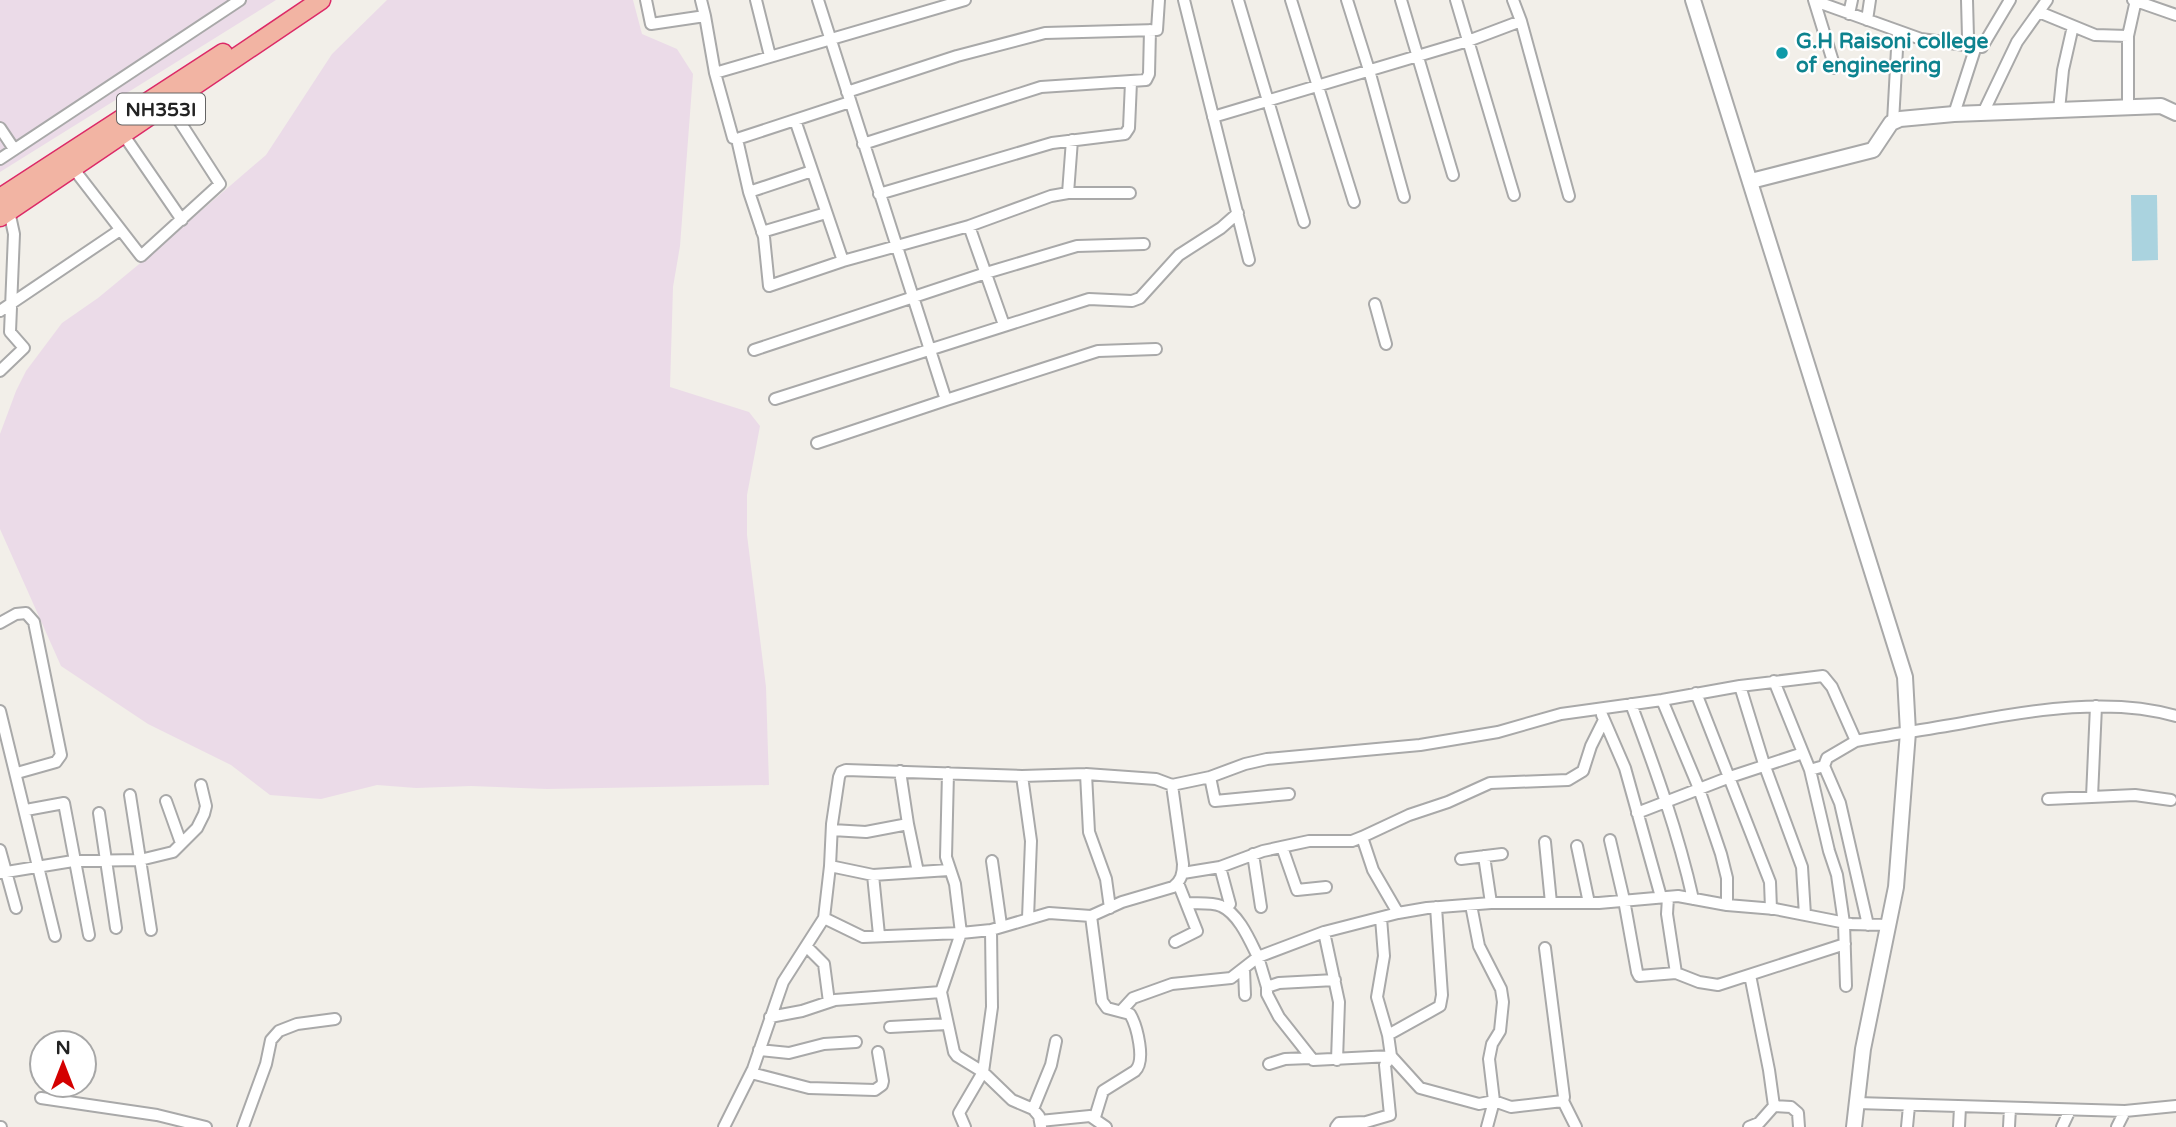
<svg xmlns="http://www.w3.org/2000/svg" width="2176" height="1127" viewBox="0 0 2176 1127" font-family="'Varela Round',sans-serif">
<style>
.industrial{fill:#ebdbe8}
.water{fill:#aad3df}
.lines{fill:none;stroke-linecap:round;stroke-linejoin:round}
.minor-casing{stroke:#a9a9a9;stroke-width:14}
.tertiary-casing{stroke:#a9a9a9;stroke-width:18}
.trunk-casing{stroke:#dc2a67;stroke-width:21}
.minor{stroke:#fff;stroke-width:10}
.tertiary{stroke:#fff;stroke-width:14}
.trunk{stroke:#f2b4a3;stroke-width:18}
.culture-dot{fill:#0f9aa8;stroke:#fff;stroke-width:2.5}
.labels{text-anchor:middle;stroke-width:5;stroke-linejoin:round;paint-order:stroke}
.shield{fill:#fff;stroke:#646464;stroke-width:2}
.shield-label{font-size:19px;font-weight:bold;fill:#222}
.culture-label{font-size:21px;font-weight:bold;fill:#0d838f;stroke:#fff;text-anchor:start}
</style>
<rect width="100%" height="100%" fill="#f2efe9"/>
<path class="industrial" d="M 0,0 L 276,0 L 0,172 Z
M 387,0 L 633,0 L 642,34 L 677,49 L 693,74 L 680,246 L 673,287 L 670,387 L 749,412 L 760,426 L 747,495 L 747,535 L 766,687 L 769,785 L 547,789 L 471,786 L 416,788 L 377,785 L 321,799 L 270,795 L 231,765 L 148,724 L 61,666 L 0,529 L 0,434 L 16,391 L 26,371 L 62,323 L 98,298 L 138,265 L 266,155 L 332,54 Z"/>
<path class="water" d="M 2131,195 L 2157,195 L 2158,260 L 2132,261 Z"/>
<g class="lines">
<g class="minor-casing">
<path id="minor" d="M 646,0 L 651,24 L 705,16 L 701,0
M 756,0 L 770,56
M 818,0 L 946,400 L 1098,351 L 1156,349
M 1184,0 L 1249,260
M 1238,0 L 1304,222
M 1291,0 L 1354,202
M 1347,0 L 1369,70 L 1404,197
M 1401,0 L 1453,175
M 1456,0 L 1514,195
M 1513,0 L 1521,21
M 1814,0 L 1835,68
M 1967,0 L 1968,37 L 1972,46 L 1982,47 L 2010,0
M 2133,0 L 2176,15
M 1815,1 L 1921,39 L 1972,46
M 2039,12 L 2095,35 L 2128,36
M 1849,14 L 1852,0
M 705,16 L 715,73 L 965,0
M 1867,20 L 1870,0
M 715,73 L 733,138 L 737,139 L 850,102
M 847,92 L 957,56 L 1045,33 L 1157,30 L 1159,0
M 2128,107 L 2128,36 L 2136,0
M 2059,110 L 2063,70 L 2073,26
M 1983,113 L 2017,42 L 2047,0
M 1954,114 L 1976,46
M 1213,117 L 1468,41 L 1521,21 L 1569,196
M 795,120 L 843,261
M 1893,122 L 1898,31
M 0,128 L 14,149
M 123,134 L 182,220
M 737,139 L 749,192 L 764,237 L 769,286 L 843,261 L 969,226 L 1051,196 L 1068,193 L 1130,193
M 863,144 L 1041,87 L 1146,80 L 1149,74 L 1150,30
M 0,159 L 240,0
M 73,168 L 141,256 L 220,184 L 169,105
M 749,192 L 812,171
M 1068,193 L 1072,140
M 879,194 L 1052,143 L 1125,134 L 1129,128 L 1131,82
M 969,226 L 1004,325
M 762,232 L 826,213
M 1375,304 L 1386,344
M 0,311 L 120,230
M 754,350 L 986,273 L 1077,246 L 1144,244
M 0,371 L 24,348 L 10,332 L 14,234 L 9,211
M 775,399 L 1089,299 L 1132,301 L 1140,298 L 1179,255 L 1221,228 L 1238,213
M 817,443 L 946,400
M 0,623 L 16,614 L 26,613 L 34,622 L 61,755 L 56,762 L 17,773
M 1774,681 L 1810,770 L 1829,851 L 1837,875 L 1844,923 L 1846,986
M 1740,686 L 1764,764 L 1802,867 L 1805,915
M 1696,693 L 1770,882 L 1771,909
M 1662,700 L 1698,786 L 1721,854 L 1727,878 L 1727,905
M 1631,704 C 1655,768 1678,832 1693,899
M 0,711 L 55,936
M 1602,715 L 1625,768 L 1661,897
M 1824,766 L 1827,758 L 1856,741
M 1810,770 L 1824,766 L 1840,803 L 1868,925
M 1086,774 L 1089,832 L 1106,879 L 1110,908
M 1022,776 L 1031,841 L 1028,918
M 1210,777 L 1215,801 L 1289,794
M 130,795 L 151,930
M 2092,797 L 2096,706
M 2048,799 L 2135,795 L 2171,800
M 166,801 L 181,843
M 26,810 L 64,803 L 89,935
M 99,813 L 116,928
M 1637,813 L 1730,777 L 1803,753
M 908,824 L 918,872
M 832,830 L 866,832 L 908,824 L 900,771
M 1362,837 L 1373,870 L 1398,913
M 1610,840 L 1624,900 L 1637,972 L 1639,976 L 1676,973 L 1699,982 L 1718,985 L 1845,944
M 1545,842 L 1551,903
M 1577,846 L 1589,903
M 1282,847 L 1297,890 L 1326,887
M 0,850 L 16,908
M 1253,854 L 1261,907
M 1484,856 L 1491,903
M 1461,859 L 1502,854
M 992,861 L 1001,925
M 830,866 L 873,875 L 949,870
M 1220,867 L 1230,904
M 0,873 L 73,861 L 140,860 L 173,852 L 197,828 L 204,814 L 206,806 L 201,785
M 1183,873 L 1220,867 L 1263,851 L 1309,841 L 1352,841 L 1362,837 L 1409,815 L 1448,802 L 1490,783 L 1568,780 L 1583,771 L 1591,746 L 1604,720
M 873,875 L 879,935
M 1668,897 L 1667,914 L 1676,973
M 1186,903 C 1197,904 1211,902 1221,906 C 1239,914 1250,941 1258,957 L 1324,932 L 1398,913 L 1427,908 L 1491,903 L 1599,903 L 1678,896 L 1727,905 L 1775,909 L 1851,924 L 1888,925
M 1091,916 L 1102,1001 L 1107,1008 L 1130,1014 C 1137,1026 1146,1061 1135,1071 L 1103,1091 L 1095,1117
M 824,918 L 863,937 L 961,933 L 955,884 L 946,857 L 948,773
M 1381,918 L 1384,956 L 1377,997 L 1388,1035 L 1391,1056 L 1420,1088 L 1479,1104 L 1494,1101 L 1489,1059 L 1492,1044 L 1500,1031 L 1503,1002 L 1501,989 L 1479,946 L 1471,905
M 1324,932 L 1339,1002 L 1337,1060
M 1175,942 L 1197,931 L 1178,883
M 807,947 L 824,964 L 829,1002
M 1244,969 L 1245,995
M 1750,975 L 1769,1070 L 1774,1106 L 1791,1107 L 1798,1113 L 1799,1127
M 1335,980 L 1279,983 L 1267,987 L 1267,994 L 1279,1017 L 1313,1060 L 1391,1056
M 1122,1010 L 1133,998 L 1172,984 L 1231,978 L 1258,957 L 1267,987
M 770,1017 L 802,1011 L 835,1000 L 941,992
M 890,1027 L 947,1024
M 1388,1035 L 1440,1006 L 1442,995 L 1436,907
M 759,1050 L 789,1053 L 824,1044 L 856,1042
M 1269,1064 L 1285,1059 L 1310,1058
M 751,1073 L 809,1088 L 875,1090 L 882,1085 L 883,1081 L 878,1052
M 41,1098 L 157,1115 L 206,1127
M 1563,1101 L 1576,1127
M 1857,1103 L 2125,1111 L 2176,1106
M 1033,1109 L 1051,1065 L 1056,1041
M 1040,1121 L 1090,1116 L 1106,1127
M 0,1127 L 1,1127
M 243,1127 L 266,1064 L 271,1040 L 279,1031 L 297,1024 L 335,1019
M 724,1127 L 753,1069 L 783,982 L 824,918 L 830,866 L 832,824 L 839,777 L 841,772 L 846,770 L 1022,776 L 1086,774 L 1156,779 L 1172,785 L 1210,777 L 1245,764 L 1267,759 L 1420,745 L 1498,732 L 1561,714 L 1662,700 L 1740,686 L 1823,676 L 1832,687 L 1856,741 C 1893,734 1931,729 1968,722 C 2032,710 2112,697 2176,716
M 965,1127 L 959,1113 L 983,1072 L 992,1007 L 991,930
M 1041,1127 L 1039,1116 L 1033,1109 L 1012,1100 L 983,1072 L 957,1056 L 954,1052 L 941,992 L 961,933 L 991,930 L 1049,913 L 1091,916 L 1122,902 L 1173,887 C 1181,881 1183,874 1183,864 L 1172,785
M 1336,1127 L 1339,1123 L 1366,1122 L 1390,1115 L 1385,1065 L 1391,1056
M 1487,1127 L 1494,1101 L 1511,1107 L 1563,1101 L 1564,1097 L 1545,948
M 1749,1127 L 1759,1123 L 1774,1106
M 1907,1127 L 1909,1106
M 1959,1127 L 1960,1107
M 2009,1127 L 2010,1108
M 2062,1127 L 2070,1110
M 2117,1127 L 2125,1111"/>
</g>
<g class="tertiary-casing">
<path id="tertiary" d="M 1693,0 L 1905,677 L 1908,732 L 1896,887 L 1863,1049 L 1854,1127
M 1751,181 L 1873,150 L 1891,123 L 1900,119 L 1954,114 L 2161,106 L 2176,113"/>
</g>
<g class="trunk-casing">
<path id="trunk" d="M 0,198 L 223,53
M 0,217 L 321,0"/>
</g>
<use href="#minor" class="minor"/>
<use href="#tertiary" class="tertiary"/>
<use href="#trunk" class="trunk"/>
</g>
<circle class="culture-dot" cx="1782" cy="53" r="7"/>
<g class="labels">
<rect class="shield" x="117" y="93.5" width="88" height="31" rx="5"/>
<g class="shield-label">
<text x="161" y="116">NH353I</text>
</g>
<g class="culture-label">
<text x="1796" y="48">G.H Raisoni college<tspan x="1796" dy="24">of engineering</tspan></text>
</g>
</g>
<g transform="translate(63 1064)"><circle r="33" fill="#ffffff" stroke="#a7a7a7" stroke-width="2"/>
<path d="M0-5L12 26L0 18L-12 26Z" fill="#d40000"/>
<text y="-10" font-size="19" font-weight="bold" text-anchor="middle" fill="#222222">N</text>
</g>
</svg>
